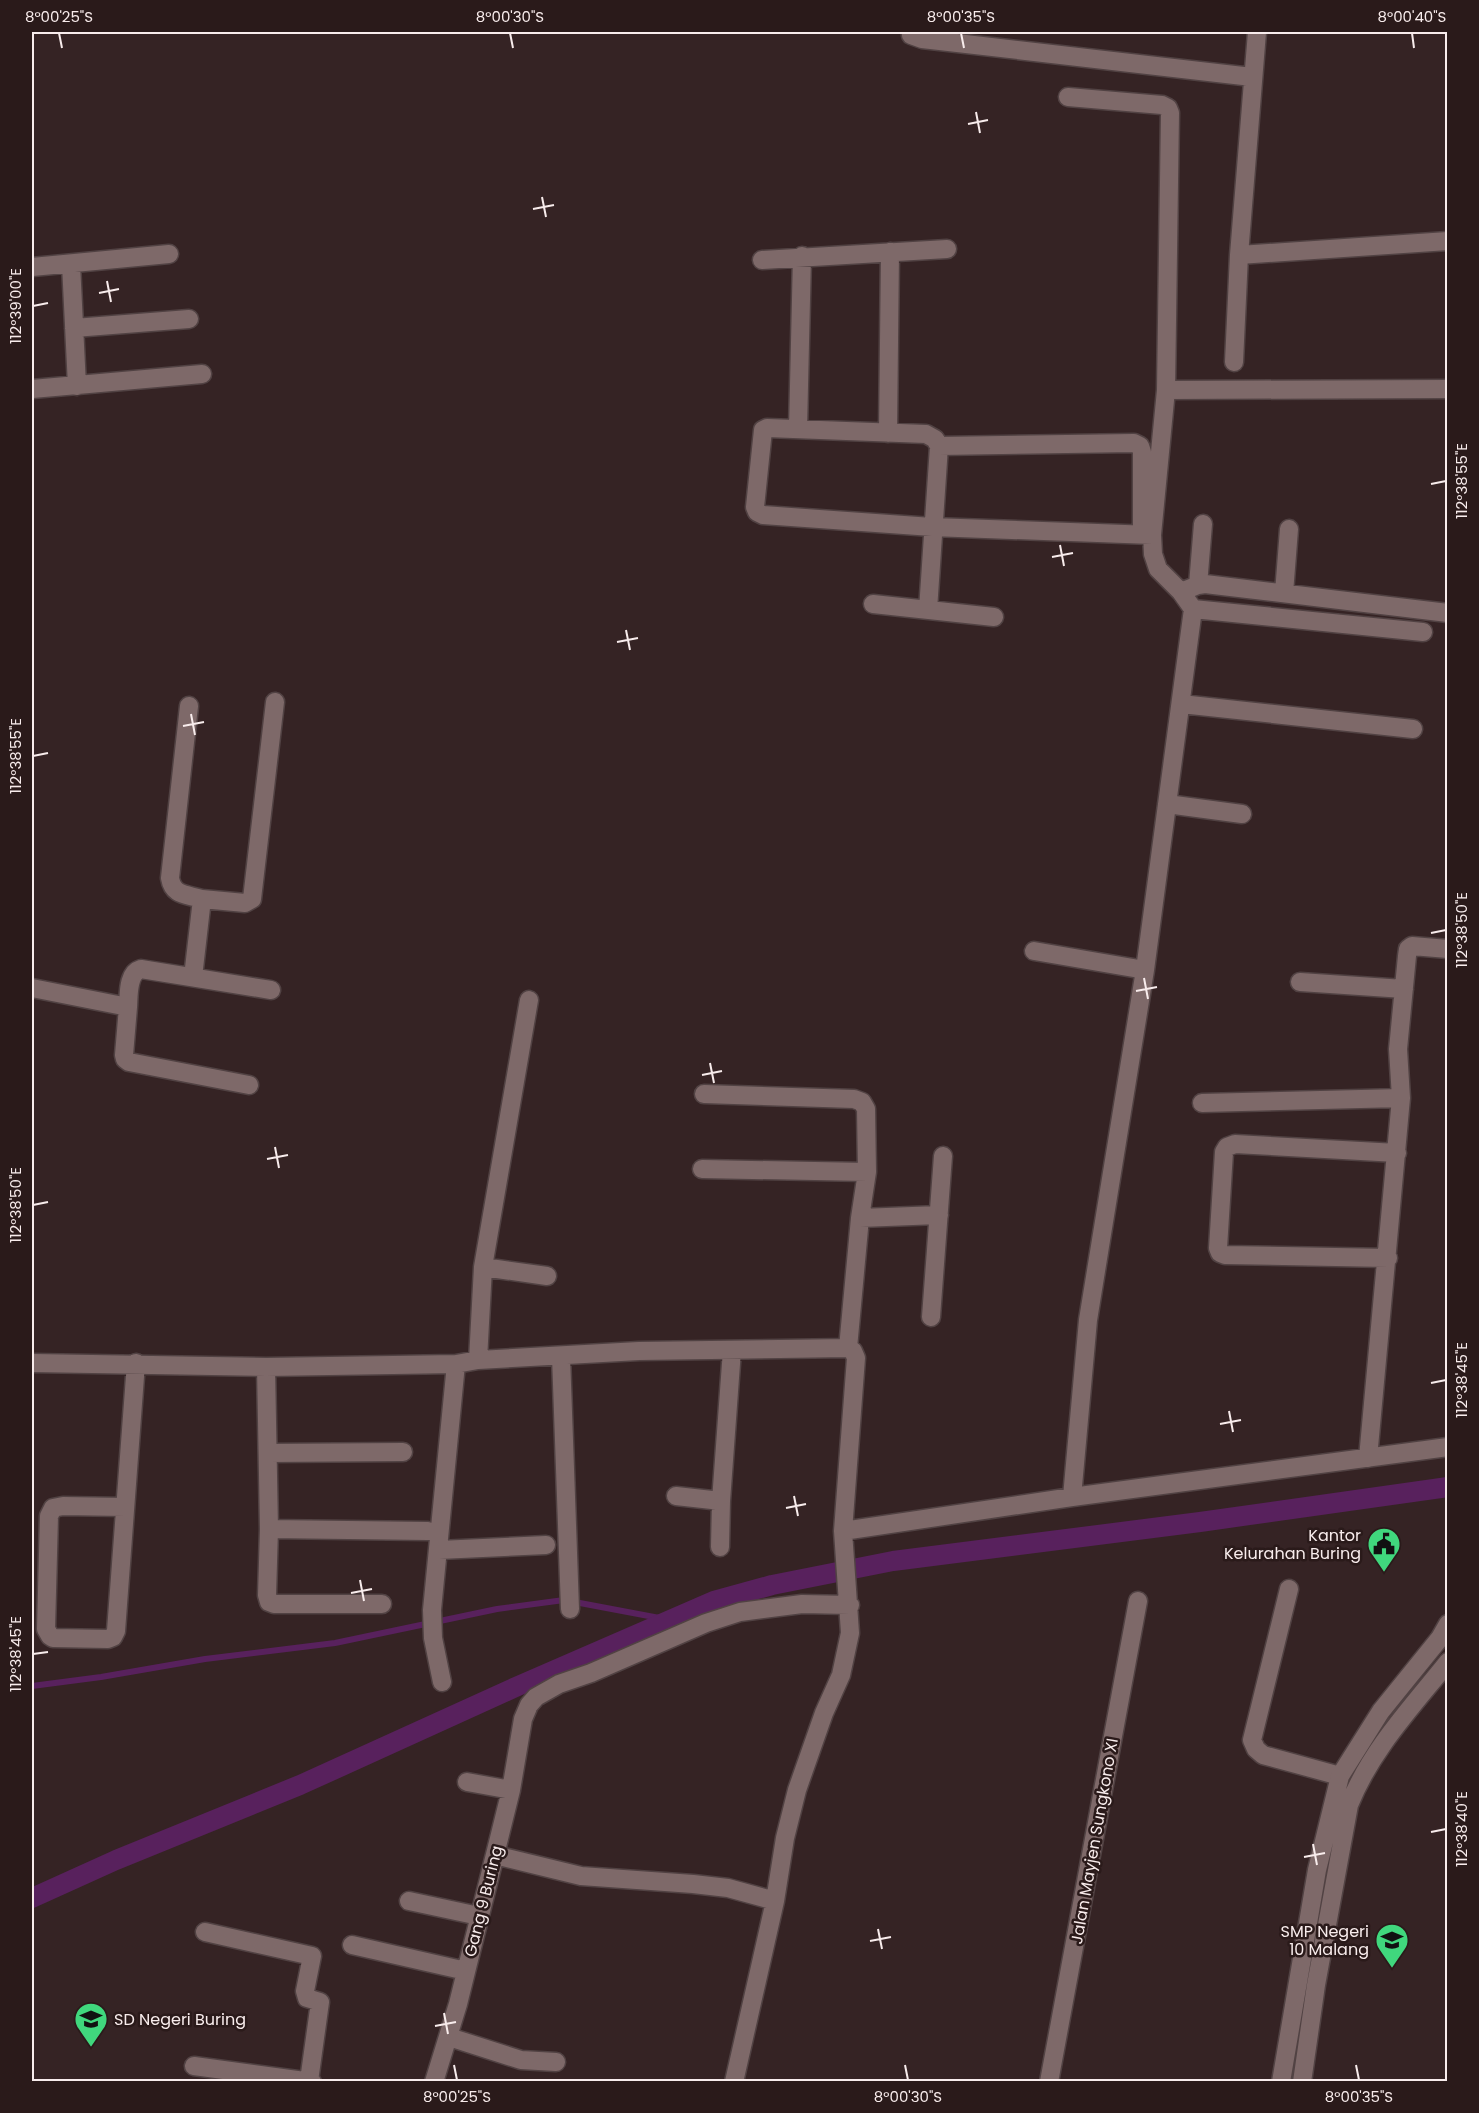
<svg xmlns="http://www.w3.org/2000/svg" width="1479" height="2113" viewBox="0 0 1479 2113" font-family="Poppins,sans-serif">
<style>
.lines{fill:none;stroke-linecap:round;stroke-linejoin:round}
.stream{stroke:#58215d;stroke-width:6}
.canal{stroke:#58215d;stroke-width:20}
.street-casing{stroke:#514243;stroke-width:21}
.secondary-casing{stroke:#514243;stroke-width:21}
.street{stroke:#7e6969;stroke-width:18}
.secondary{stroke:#7e6969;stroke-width:18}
.ticks{fill:none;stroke:#f8ecec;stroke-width:2}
.labels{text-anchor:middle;stroke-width:5;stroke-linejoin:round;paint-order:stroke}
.poi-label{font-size:16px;fill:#f8ecec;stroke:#2a1a1a;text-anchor:end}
.street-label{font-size:16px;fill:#f8ecec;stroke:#2a1a1a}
.neatline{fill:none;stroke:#f8ecec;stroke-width:2}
.ticks-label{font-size:15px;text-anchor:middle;fill:#f8ecec}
</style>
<rect width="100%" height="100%" fill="#352324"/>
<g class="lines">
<path class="stream" d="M 32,1686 L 101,1677 L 205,1659 L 335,1643 L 497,1609 L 564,1600 L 670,1620"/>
<path class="canal" d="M 32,1898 L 116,1860 L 300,1785 L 518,1686 L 714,1601 L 772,1585 L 893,1561 L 1200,1522 L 1448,1487"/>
<g class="street-casing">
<path id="street" d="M 911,35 L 922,39 L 1252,77
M 1068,97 L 1162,105 L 1168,108 L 1170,113 L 1166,390 L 1152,535 L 1153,554 L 1158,569 L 1181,592 L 1193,609 L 1145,970 L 1088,1320 L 1072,1497
M 1239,255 L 1257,32
M 762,260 L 947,249
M 71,264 L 77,386
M 32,267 L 169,254
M 74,328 L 189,319
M 1234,362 L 1239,255 L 1448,241
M 32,389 L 202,374
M 1166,390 L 1448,389
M 798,429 L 802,256
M 888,433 L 890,252
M 939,446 L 1134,443 L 1140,446 L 1142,452 L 1142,535
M 1198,585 L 1203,524
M 1181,592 L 1198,585 L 1205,584 L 1448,613
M 1284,593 L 1289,529
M 873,604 L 994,617
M 1193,609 L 1423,632
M 928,610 L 939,446 L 935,439 L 926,434 L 767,428 L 763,430 L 755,507 L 757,512 L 763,515 L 932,527 L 1152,535
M 1181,704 L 1413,729
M 189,706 L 170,878 C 173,896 186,894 202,899 L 193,977
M 1167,804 L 1242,814
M 202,899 L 245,903 L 252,899 L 275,702
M 1034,951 L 1145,970
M 1300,982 L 1404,989
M 32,988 L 128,1007 C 129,995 127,973 141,969 L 271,990
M 128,1007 L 124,1055 L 125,1059 L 129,1062 L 249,1085
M 704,1094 L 854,1099 L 862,1102 L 866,1109 L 867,1172 L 860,1218 L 848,1348
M 1202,1103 L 1401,1098
M 702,1169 L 867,1172
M 860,1218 L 939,1215
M 1388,1258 L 1225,1255 L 1220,1253 L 1218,1248 L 1224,1152 L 1227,1147 L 1235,1144 L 1397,1153
M 483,1267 L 547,1276
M 931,1317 L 943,1156
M 561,1356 L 570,1609
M 478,1360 L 483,1267 L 529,1000
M 32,1363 L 266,1367 L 456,1364 L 478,1360 L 639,1351 L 848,1348 L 853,1351 L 856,1358 L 843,1531 L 850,1633 L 841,1675 L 824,1713 L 797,1790 L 785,1838 L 775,1901 L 734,2082
M 266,1367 L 269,1529 L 267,1595 L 269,1602 L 274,1604 L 382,1604
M 268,1453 L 403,1452
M 1368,1458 L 1401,1098 L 1398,1049 L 1407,956 L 1408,949 L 1412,946 L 1448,949
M 676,1496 L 721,1501
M 125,1507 L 63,1506 L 53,1508 L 49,1516 L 46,1629 L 50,1636 L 53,1638 L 108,1639 L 113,1637 L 116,1631 L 136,1363
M 269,1529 L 428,1531
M 843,1531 L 1072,1497 L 1448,1447
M 720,1547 L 721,1501 L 732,1350
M 439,1550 L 546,1545
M 1289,1589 L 1252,1740 L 1256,1749 L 1263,1755 L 1340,1776
M 442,1682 L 433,1638 L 432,1610 L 456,1364
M 467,1782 L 511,1790
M 495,1855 L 581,1876 L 693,1884 L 728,1888 L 775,1901
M 409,1901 L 479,1916
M 205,1932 L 312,1956 L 305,1991 L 307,1998 L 320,2002 L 309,2081
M 352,1945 L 466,1971
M 449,2037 L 521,2060 L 556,2062
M 194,2066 L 312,2082
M 434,2082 L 458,2004 L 511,1790 L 523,1719 L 529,1705 L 536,1697 L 559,1684 L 591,1673 L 706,1623 L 740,1612 L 802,1604 L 850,1605
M 1049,2082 L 1138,1601"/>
</g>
<g class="secondary-casing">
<path id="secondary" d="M 1281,2082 L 1317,1870 L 1340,1776 L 1381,1711 L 1440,1638 L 1448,1624
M 1302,2082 L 1316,1985 L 1349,1805 C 1371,1750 1411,1708 1448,1662"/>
</g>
<use href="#street" class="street"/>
<use href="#secondary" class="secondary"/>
</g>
<path class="ticks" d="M 59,33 L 62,48M 510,33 L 513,48M 961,33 L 964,48M 1412,33 L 1414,48M 976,112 L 980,133M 968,124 L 988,120M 542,197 L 546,217M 533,209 L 554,205M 107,281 L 111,302M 99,293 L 119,289M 33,306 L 48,303M 1431,484 L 1446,481M 1060,545 L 1064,566M 1052,557 L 1073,553M 626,630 L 630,650M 617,642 L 638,638M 191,714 L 195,735M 183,726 L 204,722M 33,756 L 48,753M 1431,933 L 1446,930M 1144,978 L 1148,999M 1136,991 L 1157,987M 710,1063 L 714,1083M 702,1075 L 722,1071M 275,1147 L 279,1168M 267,1159 L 288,1155M 33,1205 L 48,1202M 1431,1383 L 1446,1380M 1229,1411 L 1233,1432M 1220,1424 L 1241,1420M 794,1496 L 798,1516M 786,1508 L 806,1504M 360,1580 L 364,1601M 351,1593 L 372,1589M 33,1654 L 48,1652M 1431,1832 L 1446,1829M 1313,1844 L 1317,1865M 1304,1857 L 1325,1853M 878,1929 L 882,1949M 870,1941 L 891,1937M 444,2013 L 448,2034M 435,2026 L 456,2022M 454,2065 L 457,2080M 905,2065 L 908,2080M 1356,2065 L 1359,2080"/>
<defs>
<g id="civic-pin" transform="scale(1.725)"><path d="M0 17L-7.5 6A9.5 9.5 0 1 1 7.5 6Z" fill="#40d77d" stroke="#2a1a1a"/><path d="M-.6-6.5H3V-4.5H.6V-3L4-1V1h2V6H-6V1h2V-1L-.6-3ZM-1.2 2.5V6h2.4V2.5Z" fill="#111"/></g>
<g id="school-pin" transform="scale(1.725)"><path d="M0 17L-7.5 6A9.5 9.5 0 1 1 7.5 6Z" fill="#40d77d" stroke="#2a1a1a"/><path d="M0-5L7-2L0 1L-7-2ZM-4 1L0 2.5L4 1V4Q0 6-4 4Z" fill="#111"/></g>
</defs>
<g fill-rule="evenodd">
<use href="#civic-pin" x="1384" y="1544"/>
<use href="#school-pin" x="1392" y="1940"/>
<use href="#school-pin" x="91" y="2019"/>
</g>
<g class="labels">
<g class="poi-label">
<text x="1361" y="1541">Kantor<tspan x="1361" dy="18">Kelurahan Buring</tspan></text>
<text x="1369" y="1937">SMP Negeri<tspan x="1369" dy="18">10 Malang</tspan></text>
<text x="114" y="2025" text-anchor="start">SD Negeri Buring</text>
</g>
<g class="street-label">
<text transform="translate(1094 1841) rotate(-80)" y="6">Jalan Mayjen Sungkono XI</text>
<text transform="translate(483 1901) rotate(-76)" y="6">Gang 9 Buring</text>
</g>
</g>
<rect width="1479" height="2113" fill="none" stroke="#2a1a1a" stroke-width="66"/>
<rect x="33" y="33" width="1413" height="2047" class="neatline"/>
<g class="ticks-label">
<text x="59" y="22">8°00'25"S</text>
<text x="510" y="22">8°00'30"S</text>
<text x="961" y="22">8°00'35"S</text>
<text x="1412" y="22">8°00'40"S</text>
<text transform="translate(16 306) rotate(-90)" y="5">112°39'00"E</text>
<text transform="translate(1462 481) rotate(-90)" y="5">112°38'55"E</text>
<text transform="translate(16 756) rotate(-90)" y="5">112°38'55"E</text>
<text transform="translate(1462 930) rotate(-90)" y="5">112°38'50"E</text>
<text transform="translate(16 1205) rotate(-90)" y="5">112°38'50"E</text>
<text transform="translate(1462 1380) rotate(-90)" y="5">112°38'45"E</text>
<text transform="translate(16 1654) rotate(-90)" y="5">112°38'45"E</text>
<text transform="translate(1462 1829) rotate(-90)" y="5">112°38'40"E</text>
<text x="457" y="2102">8°00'25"S</text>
<text x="908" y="2102">8°00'30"S</text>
<text x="1359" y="2102">8°00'35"S</text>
</g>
</svg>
